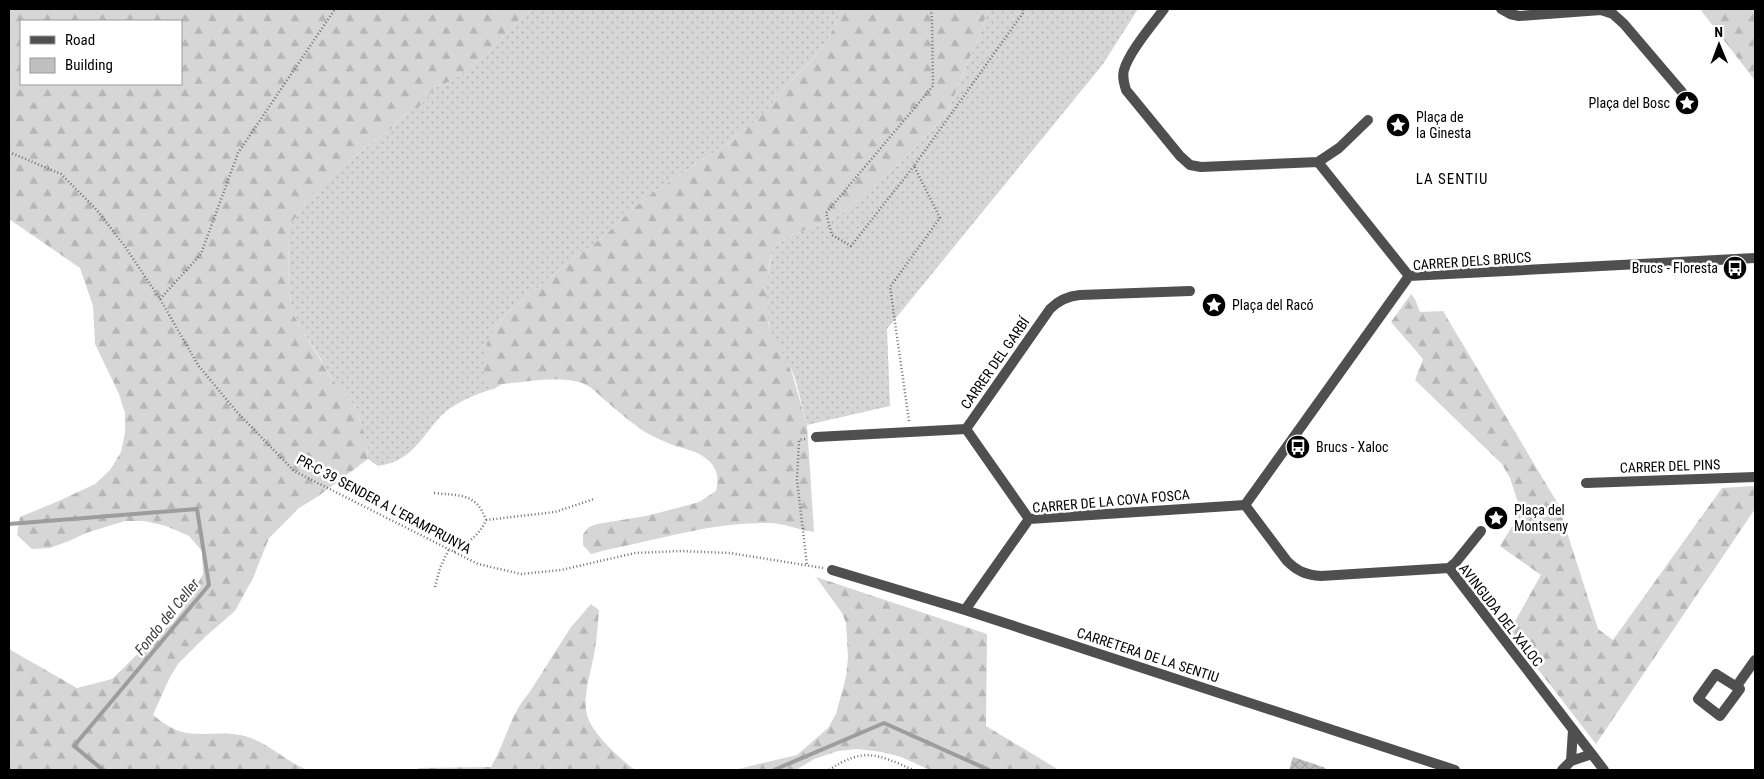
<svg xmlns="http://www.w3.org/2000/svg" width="1764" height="779" viewBox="0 0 1764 779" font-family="'Roboto Condensed',sans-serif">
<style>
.grass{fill:url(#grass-dots)}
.forest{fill:url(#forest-firs);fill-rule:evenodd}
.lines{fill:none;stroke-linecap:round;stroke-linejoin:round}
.stream{stroke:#9d9d9d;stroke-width:4}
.building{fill:url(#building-cross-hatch)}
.path{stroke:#717171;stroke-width:2.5;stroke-dasharray:1 2.5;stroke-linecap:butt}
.minor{stroke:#4f4f4f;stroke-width:10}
.labels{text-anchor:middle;stroke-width:5;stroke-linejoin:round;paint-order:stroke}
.poi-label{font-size:14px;fill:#000;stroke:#fff;text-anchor:start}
.street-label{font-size:14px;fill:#000;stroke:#fff}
.neighbourhood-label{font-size:15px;letter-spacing:1px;fill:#000;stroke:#fff}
.water-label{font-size:15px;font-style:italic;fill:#3e3e3e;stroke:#fff}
</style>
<defs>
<pattern id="grass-dots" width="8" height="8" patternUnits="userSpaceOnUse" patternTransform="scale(1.25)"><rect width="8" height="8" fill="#d6d6d6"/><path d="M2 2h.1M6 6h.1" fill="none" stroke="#b6b6b6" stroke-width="1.8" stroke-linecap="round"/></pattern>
<pattern id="forest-firs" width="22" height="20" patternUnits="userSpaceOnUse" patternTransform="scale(1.25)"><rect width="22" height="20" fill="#d6d6d6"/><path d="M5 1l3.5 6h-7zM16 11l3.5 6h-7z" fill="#b6b6b6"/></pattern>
<pattern id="building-cross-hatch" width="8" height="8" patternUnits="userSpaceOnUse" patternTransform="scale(1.25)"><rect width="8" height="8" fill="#bfbfbf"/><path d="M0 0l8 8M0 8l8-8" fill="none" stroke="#a2a2a2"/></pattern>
</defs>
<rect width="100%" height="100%" fill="#fff"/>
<path class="grass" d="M 533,9 L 843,9 L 828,39 L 816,56 L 787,85 L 770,107 L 736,138 L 654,192 L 635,207 L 604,236 L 559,270 L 506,315 L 494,329 L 485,385 L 494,389 C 479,392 453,404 442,415 C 420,438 413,461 378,466 L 368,459 L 367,441 L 355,406 L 330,377 L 322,361 L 301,329 L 292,311 L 289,292 L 288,229 L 310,195 L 357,154 L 391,129 L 405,114 L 421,104 L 436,87 L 453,80 L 487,54 L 519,20 Z
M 988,9 L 1138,9 L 1103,64 L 887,329 L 890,406 L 807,425 C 802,408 799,389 793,373 C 788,361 778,351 774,340 C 761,311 766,275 774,246 L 790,236 L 829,221 L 845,211 L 893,169 L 936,126 L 948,111 L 969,59 L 978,40 Z"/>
<path class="forest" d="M 9,9 L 533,9 L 519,20 L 487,54 L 453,80 L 436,87 L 421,105 L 405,114 L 391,129 L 357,154 L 310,195 L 288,229 L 289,292 L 292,311 L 301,329 L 322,362 L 330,377 L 355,406 L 367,441 L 368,459 L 317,497 L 299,508 L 269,538 L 253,578 L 235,611 L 206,636 L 178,664 L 169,679 L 153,715 C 163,723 174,731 187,733 C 207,736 228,730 248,737 C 270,744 286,762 308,770 L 9,770 L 9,649 L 77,688 L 112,679 L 157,635 L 173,623 L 184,607 L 203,574 L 202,551 L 189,536 L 166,526 L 144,521 L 125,521 L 86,533 L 69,541 L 50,548 L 32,549 L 17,535 L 20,517 L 61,500 L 95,484 L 110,470 L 121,452 L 125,433 L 125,413 L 119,394 L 95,344 L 93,306 L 80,268 L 9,219 ZM 181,21 L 181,84 L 21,84 L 21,21 Z
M 843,9 L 988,9 L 978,40 L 969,59 L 948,111 L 936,126 L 893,169 L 845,211 L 829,221 L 790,236 L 774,246 L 769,265 L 767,285 L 768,323 L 774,340 L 785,356 L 792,373 L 807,425 L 814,532 C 798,530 784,523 769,523 C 727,522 691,531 651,540 C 631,545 611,548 591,554 L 583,545 L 583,534 L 589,527 L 597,524 L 646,516 L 681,507 L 699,502 L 716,491 C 719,479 718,469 708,460 C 698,451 685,449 673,445 C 663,441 651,436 642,430 C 630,422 618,411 606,401 C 598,394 592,387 582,383 C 557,375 528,382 502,384 L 494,389 L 485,385 L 483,357 L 488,340 L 494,329 L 506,315 L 559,270 L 604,236 L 635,207 L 654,192 L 736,138 L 770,107 L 787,85 L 816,56 L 828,39 Z
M 1700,9 L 1755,9 L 1755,80 L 1753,78 Z
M 1411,294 L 1415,299 L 1420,312 L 1443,311 L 1558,504 L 1598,629 L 1613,640 L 1722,488 L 1752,486 L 1755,487 L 1755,509 L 1596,744 L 1509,632 L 1541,575 L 1500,546 L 1521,512 L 1510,478 L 1502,464 L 1415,380 L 1423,359 L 1391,322 Z
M 816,577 L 987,634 L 986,726 L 1059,770 L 930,770 L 901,757 L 882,752 L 857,749 L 838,751 L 814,759 L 796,770 L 734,770 L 797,755 L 828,728 L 836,714 L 846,677 L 848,658 L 846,623 L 842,613 Z
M 591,604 L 599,610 C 598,623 597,636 595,649 C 592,670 582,694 587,715 C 591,732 621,760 635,770 L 412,770 L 420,768 L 491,767 C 505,743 510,715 529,693 L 571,627 Z"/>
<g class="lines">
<path class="stream" d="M 9,524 L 197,509 L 209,585 L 74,746 L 103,770
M 774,770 L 884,723 L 989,770"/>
</g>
<path class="building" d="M 1293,757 L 1326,768 L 1325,770 L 1289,770 Z"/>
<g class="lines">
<path class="path" d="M 9,152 L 61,174 L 95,208 L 124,245 L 160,299 L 198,365 L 236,411 L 294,471 L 478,564 L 521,574 L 561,570 L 635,553 L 681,551 L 730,553 L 823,568
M 914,166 L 851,246 L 832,235 L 826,213 L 933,86 L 932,20 L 931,9
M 160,299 L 201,254 L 238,153 L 335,9
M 909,421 L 890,287 L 940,218 L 914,166 L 1023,13 L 1023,9
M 805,439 L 799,440 L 797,480 L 807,565
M 434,493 C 459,496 476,492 486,520 C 480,535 467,543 454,552
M 486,520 L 555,512 L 594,499
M 435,587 L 440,568 L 449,549
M 829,770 C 863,747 878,754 913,770"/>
<path class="minor" d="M 1164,9 C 1153,24 1129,52 1124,70 C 1122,77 1124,83 1126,90 L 1180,156 L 1190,165 L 1201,167 L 1318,162 L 1409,276
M 1501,9 L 1510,14 L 1519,16 L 1601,10 L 1613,14 L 1624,24 L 1682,92
M 1318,162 L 1339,148 L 1368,120
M 966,429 L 1029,519
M 816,437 L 966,429 L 1050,309 C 1059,300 1068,296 1080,295 L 1190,291
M 1586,483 L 1755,477
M 1245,505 L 1409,276 L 1755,258
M 1245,505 L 1287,561 C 1297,571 1306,575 1321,576 L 1449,568 L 1604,770
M 1449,568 L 1456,562 L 1481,531
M 832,570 L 965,610 L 1455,770
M 965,610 L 1029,519 L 1245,505
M 1716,674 L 1740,689 L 1720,716 L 1698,699 Z
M 1736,687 L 1755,660
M 1571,761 L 1573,730
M 1562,770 L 1571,761 L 1592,754"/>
</g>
<defs>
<g id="sight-disc" transform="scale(1.25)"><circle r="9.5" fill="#000" stroke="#fff"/><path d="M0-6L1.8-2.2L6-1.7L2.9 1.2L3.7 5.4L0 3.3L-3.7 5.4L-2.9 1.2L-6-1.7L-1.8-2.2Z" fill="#fff"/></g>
<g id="bus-disc" transform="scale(1.25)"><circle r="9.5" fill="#000" stroke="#fff"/><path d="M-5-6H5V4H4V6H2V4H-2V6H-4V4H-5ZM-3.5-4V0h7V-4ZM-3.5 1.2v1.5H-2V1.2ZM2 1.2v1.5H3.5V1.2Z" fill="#fff"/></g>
</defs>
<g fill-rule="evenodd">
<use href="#sight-disc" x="1687" y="103"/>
<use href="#sight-disc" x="1398" y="125"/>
<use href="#bus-disc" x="1735" y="268"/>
<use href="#sight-disc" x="1214" y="305"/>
<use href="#bus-disc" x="1298" y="447"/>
<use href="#sight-disc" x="1496" y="518"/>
</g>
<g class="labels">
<g class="poi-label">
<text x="1670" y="108" text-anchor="end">Plaça del Bosc</text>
<text x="1416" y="122">Plaça de<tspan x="1416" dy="16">la Ginesta</tspan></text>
<text x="1718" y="273" text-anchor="end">Brucs - Floresta</text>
<text x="1232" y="310">Plaça del Racó</text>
<text x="1316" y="452">Brucs - Xaloc</text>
<text x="1514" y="515">Plaça del<tspan x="1514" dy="16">Montseny</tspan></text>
</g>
<g class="street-label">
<text transform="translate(1472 261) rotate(-4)" y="5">CARRER DELS BRUCS</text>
<text transform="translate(995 363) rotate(-55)" y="5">CARRER DEL GARBÍ</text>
<text transform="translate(1670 466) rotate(-2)" y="5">CARRER DEL PINS</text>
<text transform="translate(1111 501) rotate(-5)" y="5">CARRER DE LA COVA FOSCA</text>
<text transform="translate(384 504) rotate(28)" y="5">PR-C 39 SENDER A L'ERAMPRUNYA</text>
<text transform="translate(1501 615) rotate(52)" y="5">AVINGUDA DEL XALOC</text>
<text transform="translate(1148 655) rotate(18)" y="5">CARRETERA DE LA SENTIU</text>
</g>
<g class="neighbourhood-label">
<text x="1452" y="184">LA SENTIU</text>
</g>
<g class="water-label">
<text transform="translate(167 617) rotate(-51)" y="5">Fondo del Celler</text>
</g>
</g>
<rect width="1764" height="779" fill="none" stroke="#000000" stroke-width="20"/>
<rect x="20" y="20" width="162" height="65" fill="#ffffff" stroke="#999999"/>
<rect x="30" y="36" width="25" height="8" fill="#4f4f4f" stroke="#999999"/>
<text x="65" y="45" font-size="15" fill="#000000">Road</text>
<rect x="30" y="58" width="25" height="15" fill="#bfbfbf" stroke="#999999"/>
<text x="65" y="70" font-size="15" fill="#000000">Building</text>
<g transform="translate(1719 45) rotate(359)" stroke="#ffffff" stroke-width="4" paint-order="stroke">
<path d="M0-4L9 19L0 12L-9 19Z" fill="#000000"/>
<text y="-8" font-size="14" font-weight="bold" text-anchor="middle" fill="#000000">N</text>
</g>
</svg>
